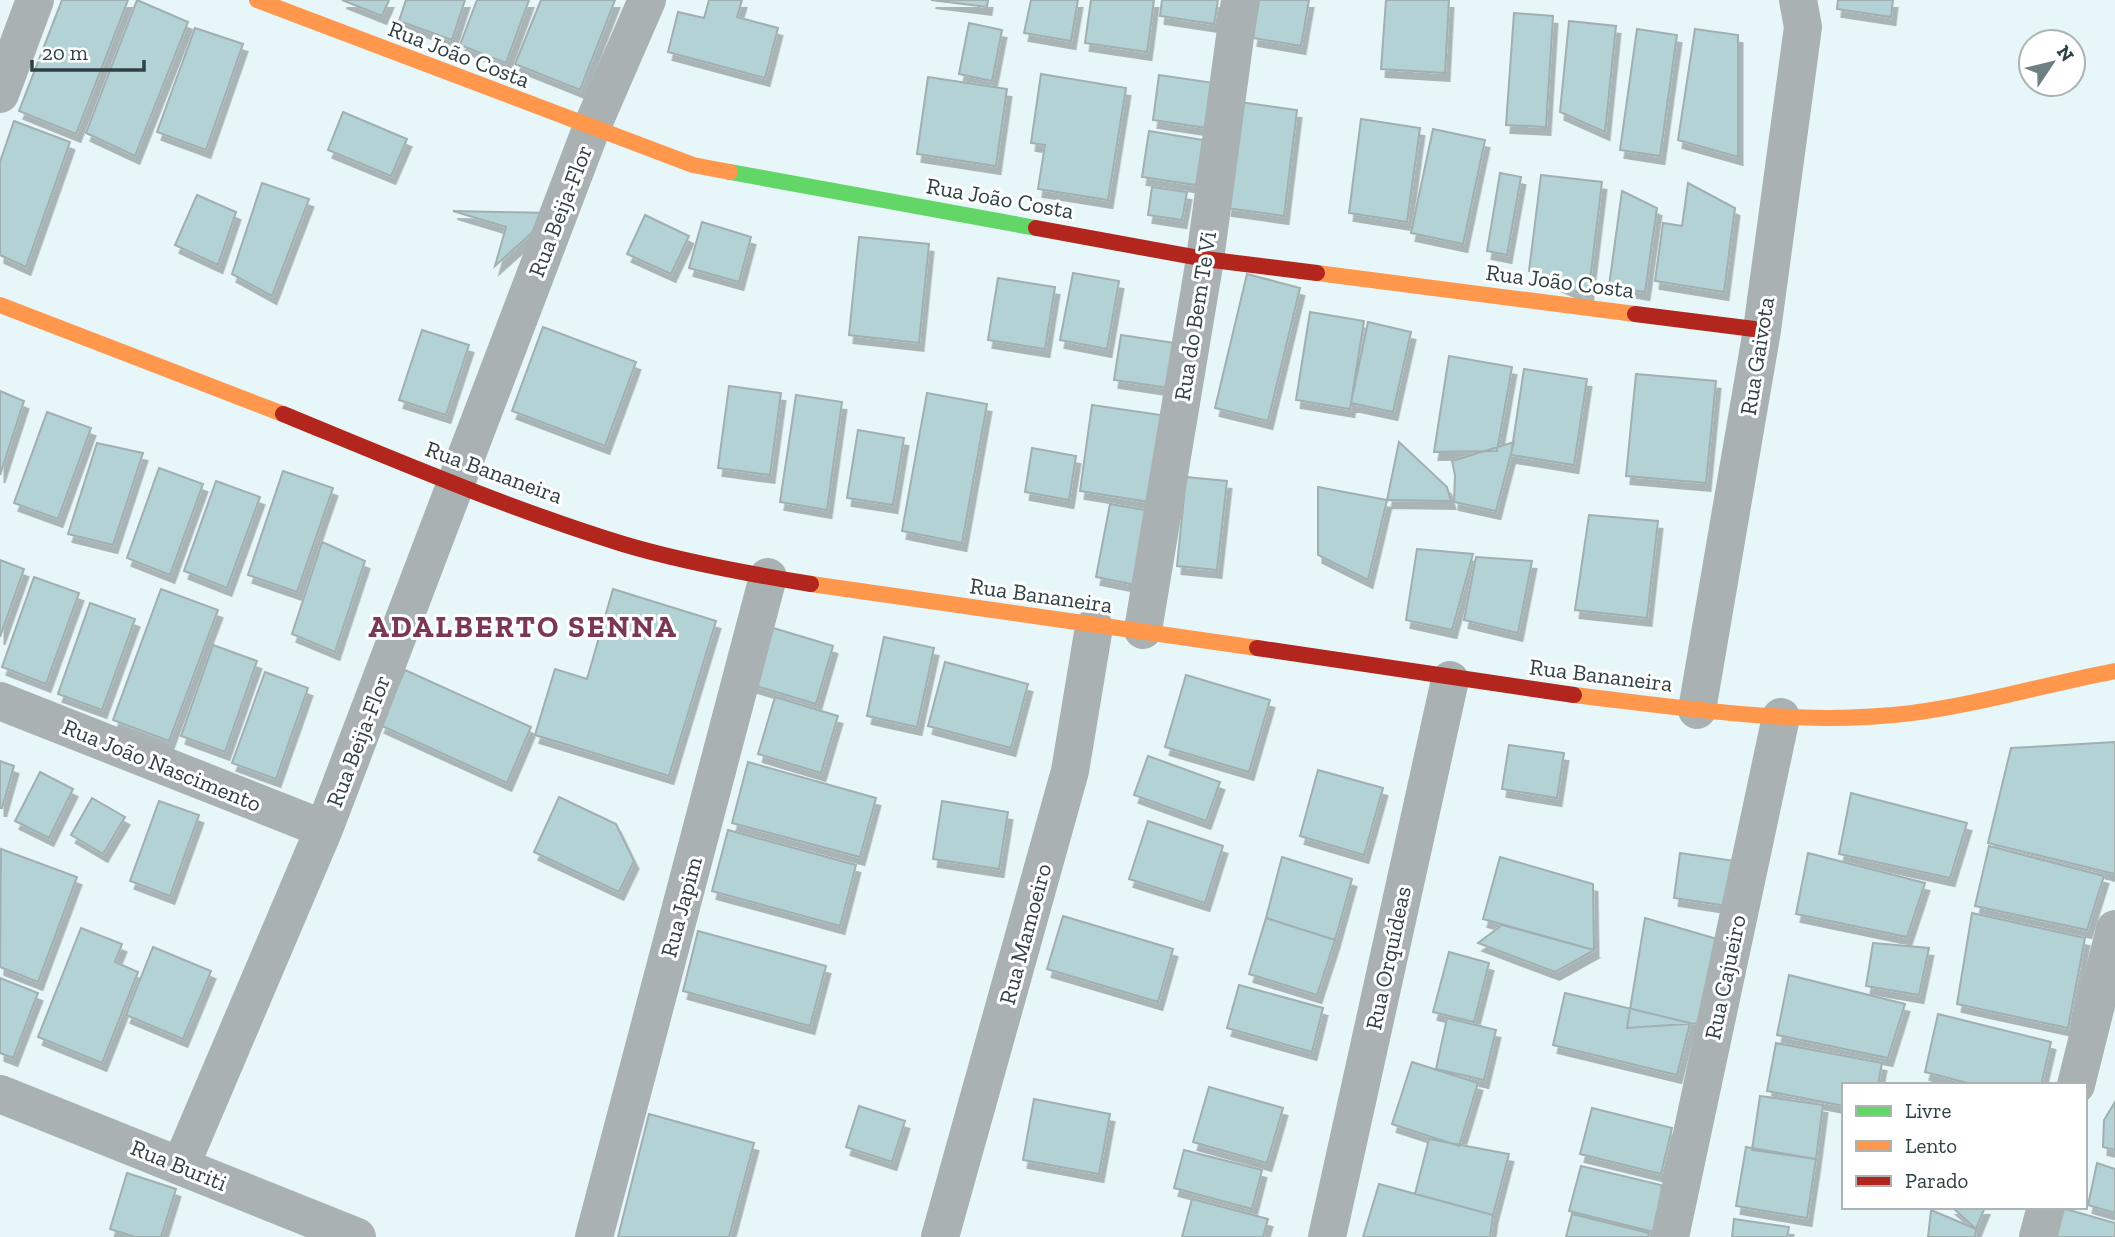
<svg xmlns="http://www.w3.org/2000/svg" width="2115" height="1237" viewBox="0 0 2115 1237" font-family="'Zilla Slab',serif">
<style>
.building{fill:#b2d2d5;stroke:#a1afb0;stroke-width:2;filter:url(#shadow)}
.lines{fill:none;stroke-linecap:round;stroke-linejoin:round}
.street{stroke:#a9b1b2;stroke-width:38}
.fast{stroke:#63d668;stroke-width:16}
.slow{stroke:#ff974d;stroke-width:16}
.jam{stroke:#b3261e;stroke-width:16}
.labels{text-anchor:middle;stroke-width:6;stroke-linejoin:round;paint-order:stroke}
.street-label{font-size:23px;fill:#2f4142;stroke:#fff}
.district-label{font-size:30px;font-weight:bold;letter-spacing:2px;fill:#7b3856;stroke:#fff}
</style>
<defs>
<filter id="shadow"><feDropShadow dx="4.5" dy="8" stdDeviation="0" flood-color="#0004"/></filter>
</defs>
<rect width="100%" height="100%" fill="#e7f6f8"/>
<path class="building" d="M 62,0 L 128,0 L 76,134 L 19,111 Z
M 137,0 L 188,22 L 135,156 L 86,133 Z
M 342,0 L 389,0 L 382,16 Z
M 406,0 L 465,0 L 452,40 L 399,21 Z
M 477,0 L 529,0 L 506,63 L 460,45 Z
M 541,0 L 615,0 L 580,90 L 515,64 Z
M 709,0 L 742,0 L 737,17 L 778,28 L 765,78 L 668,52 L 678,12 L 704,18 Z
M 931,0 L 988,0 L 987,7 Z
M 1031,0 L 1078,0 L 1071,41 L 1024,33 Z
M 1091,0 L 1154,0 L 1147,52 L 1085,43 Z
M 1162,0 L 1218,0 L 1214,24 L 1160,16 Z
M 1259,0 L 1309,0 L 1301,46 L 1253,38 Z
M 1386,0 L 1449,0 L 1445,73 L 1381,69 Z
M 1838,0 L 1893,0 L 1891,17 L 1837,9 Z
M 1514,13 L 1553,16 L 1546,127 L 1506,125 Z
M 1569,21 L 1616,26 L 1605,132 L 1560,112 Z
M 969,23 L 1002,30 L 992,81 L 959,74 Z
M 195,28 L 243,44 L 206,150 L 157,132 Z
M 1637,29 L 1677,35 L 1660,156 L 1620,150 Z
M 1695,29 L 1738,35 L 1738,157 L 1678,140 Z
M 1041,74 L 1126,88 L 1108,200 L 1038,189 L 1045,145 L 1031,143 Z
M 1159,75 L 1214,83 L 1207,128 L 1153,120 Z
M 928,77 L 1007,89 L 996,166 L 917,154 Z
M 1239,102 L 1297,110 L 1284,216 L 1227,208 Z
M 343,112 L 407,139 L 391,176 L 328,150 Z
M 1361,119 L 1420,128 L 1407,222 L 1349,213 Z
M 14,121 L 70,142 L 26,267 L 0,255 L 0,162 Z
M 1433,129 L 1485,140 L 1463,244 L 1411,233 Z
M 1149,131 L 1203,140 L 1196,185 L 1142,177 Z
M 1500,173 L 1521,177 L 1507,255 L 1487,251 Z
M 1541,175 L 1602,182 L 1588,297 L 1529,271 Z
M 262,183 L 309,199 L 272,296 L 232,274 Z
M 1688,183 L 1735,208 L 1724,292 L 1655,281 L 1663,223 L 1682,226 Z
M 1152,187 L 1187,192 L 1182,220 L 1148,215 Z
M 1622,191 L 1657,208 L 1645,292 L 1609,286 Z
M 197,195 L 236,212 L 218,265 L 175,245 Z
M 453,211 L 554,213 L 495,266 L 506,227 Z
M 645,215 L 689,236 L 671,274 L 627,254 Z
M 702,222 L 751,237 L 739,282 L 689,268 Z
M 859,237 L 929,244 L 919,343 L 849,335 Z
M 1073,273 L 1119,281 L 1107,349 L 1060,340 Z
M 1247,274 L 1300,288 L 1268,421 L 1215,408 Z
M 998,278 L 1055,287 L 1045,349 L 988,340 Z
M 1310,312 L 1364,321 L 1350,409 L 1296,400 Z
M 1368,322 L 1411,332 L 1393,412 L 1351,403 Z
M 543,327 L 636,362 L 605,446 L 512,411 Z
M 422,330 L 469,345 L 446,415 L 399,400 Z
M 1121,335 L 1175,343 L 1169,388 L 1114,380 Z
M 1449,356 L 1512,367 L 1497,451 L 1434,452 Z
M 1524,369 L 1587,379 L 1574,465 L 1511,455 Z
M 1636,374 L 1716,381 L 1706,483 L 1626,476 Z
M 729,386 L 781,393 L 770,475 L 718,468 Z
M 0,391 L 24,401 L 0,475 Z
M 927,393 L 987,404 L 962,543 L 902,531 Z
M 796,395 L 842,402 L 827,510 L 780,502 Z
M 1092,405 L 1161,415 L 1149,502 L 1080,491 Z
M 47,412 L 91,428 L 58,519 L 14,503 Z
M 858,430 L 904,438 L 893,505 L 847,498 Z
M 1399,442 L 1447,487 L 1451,501 L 1387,500 Z
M 1514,442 L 1496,511 L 1454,502 L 1455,475 L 1452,461 Z
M 97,443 L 143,453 L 113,545 L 68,534 Z
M 1032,448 L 1076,456 L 1069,500 L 1025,492 Z
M 159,468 L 203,484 L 170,575 L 127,558 Z
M 283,471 L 333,488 L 297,592 L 248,575 Z
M 1186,477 L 1227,481 L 1217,570 L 1177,566 Z
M 216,481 L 260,497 L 227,588 L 184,571 Z
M 1318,487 L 1387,500 L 1368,580 L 1318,555 Z
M 1110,504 L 1150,511 L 1136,585 L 1096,577 Z
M 1589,515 L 1658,521 L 1647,618 L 1575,610 Z
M 322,542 L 365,561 L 335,652 L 292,634 Z
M 1417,549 L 1473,554 L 1452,630 L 1406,620 Z
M 1476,557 L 1532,561 L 1518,633 L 1464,620 Z
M 0,560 L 24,569 L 0,637 Z
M 34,577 L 79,593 L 46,684 L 2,667 Z
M 161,589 L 218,610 L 169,741 L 113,720 Z
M 613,589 L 716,621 L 669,776 L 535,735 L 555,669 L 587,679 Z
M 90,603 L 135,619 L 102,710 L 58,694 Z
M 770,627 L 833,646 L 816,704 L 753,685 Z
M 884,637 L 934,648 L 917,727 L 867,716 Z
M 213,645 L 257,661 L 225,752 L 181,736 Z
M 945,662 L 1028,684 L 1011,748 L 928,726 Z
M 405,670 L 531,727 L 507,783 L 380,725 Z
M 265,672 L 308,688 L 276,779 L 232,763 Z
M 1186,675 L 1270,700 L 1249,772 L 1165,747 Z
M 775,697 L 838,716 L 821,773 L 758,754 Z
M 2115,742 L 2115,874 L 1988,843 L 2011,748 Z
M 1509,745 L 1564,753 L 1557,798 L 1502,789 Z
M 1148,756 L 1220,782 L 1206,821 L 1134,795 Z
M 0,761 L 14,766 L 2,808 L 0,808 Z
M 748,762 L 876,798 L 860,857 L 732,823 Z
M 1318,770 L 1383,788 L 1364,855 L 1300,836 Z
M 40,772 L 73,789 L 49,838 L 15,821 Z
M 1851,793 L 1967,823 L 1950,878 L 1839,854 Z
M 559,797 L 616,824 L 634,861 L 619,892 L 534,852 Z
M 92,798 L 125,817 L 103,854 L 71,835 Z
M 159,801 L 199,815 L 170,896 L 130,881 Z
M 942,801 L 1008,812 L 999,869 L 933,859 Z
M 1148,821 L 1223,846 L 1205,903 L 1129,879 Z
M 728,830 L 856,865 L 840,926 L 712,891 Z
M 1989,846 L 2104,876 L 2087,930 L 1975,906 Z
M 1,849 L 77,877 L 38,982 L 0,967 Z
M 1680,853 L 1735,861 L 1728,906 L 1674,898 Z
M 1808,853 L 1925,883 L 1907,937 L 1796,914 Z
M 1282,857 L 1352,879 L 1335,940 L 1266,918 Z
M 1500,857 L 1593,884 L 1594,950 L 1483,919 Z
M 1972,913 L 2085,938 L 2068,1028 L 1957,1004 Z
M 1063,916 L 1173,949 L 1158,1002 L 1047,969 Z
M 1266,918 L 1335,940 L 1317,995 L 1249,974 Z
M 1645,918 L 1717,939 L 1701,1023 L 1627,1028 Z
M 1502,925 L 1594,950 L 1555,972 L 1478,943 Z
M 81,928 L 122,944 L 115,962 L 138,972 L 102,1063 L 38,1037 Z
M 698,931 L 826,966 L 810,1026 L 683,991 Z
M 1873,943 L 1929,948 L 1919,995 L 1866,986 Z
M 153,947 L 211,971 L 183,1039 L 126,1015 Z
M 1449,952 L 1489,963 L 1474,1022 L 1433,1012 Z
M 1789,975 L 1905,1004 L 1888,1058 L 1777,1035 Z
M 0,978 L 38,993 L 13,1058 L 0,1053 Z
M 1239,985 L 1323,1008 L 1312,1052 L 1227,1028 Z
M 1565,993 L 1690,1023 L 1677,1075 L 1553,1045 Z
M 1938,1014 L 2051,1042 L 2041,1085 L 1975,1085 L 1925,1072 Z
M 1447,1018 L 1496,1030 L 1484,1080 L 1436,1069 Z
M 1776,1043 L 1882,1063 L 1878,1085 L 1844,1085 L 1844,1106 L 1767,1091 Z
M 1412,1062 L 1478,1083 L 1459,1146 L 1392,1124 Z
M 1209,1087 L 1283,1108 L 1267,1163 L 1193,1142 Z
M 1760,1096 L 1823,1105 L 1816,1159 L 1752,1150 Z
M 1034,1099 L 1110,1114 L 1099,1174 L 1023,1160 Z
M 2115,1102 L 2115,1150 L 2103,1147 L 2104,1120 Z
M 859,1106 L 905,1121 L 892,1162 L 846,1147 Z
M 1592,1108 L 1672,1128 L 1661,1174 L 1580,1154 Z
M 649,1114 L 754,1143 L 729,1237 L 618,1237 Z
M 1429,1139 L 1509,1154 L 1493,1215 L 1415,1194 Z
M 1746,1147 L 1816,1159 L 1807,1218 L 1736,1206 Z
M 1184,1150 L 1262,1170 L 1252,1209 L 1174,1188 Z
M 2097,1163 L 2115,1169 L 2115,1213 L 2088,1205 Z
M 1581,1166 L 1661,1185 L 1670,1236 L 1569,1211 Z
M 127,1173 L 176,1189 L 161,1237 L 135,1237 L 110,1229 Z
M 1379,1184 L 1493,1215 L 1490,1237 L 1363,1237 Z
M 1192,1199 L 1268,1219 L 1263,1237 L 1182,1237 Z
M 1952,1207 L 1985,1207 L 1976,1229 Z
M 2062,1208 L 2115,1223 L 2115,1237 L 2054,1237 Z
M 1931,1210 L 1976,1229 L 1975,1237 L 1928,1237 Z
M 1572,1214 L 1649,1233 L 1648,1237 L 1566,1237 Z
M 1734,1219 L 1789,1227 L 1787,1237 L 1732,1237 Z"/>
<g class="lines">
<path class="street" d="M 0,94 L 35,0
M 1143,630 L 1205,259 L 1240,0
M 0,701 L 324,829
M 1697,710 L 1762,330 L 1803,27 L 1798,0
M 2076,1085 L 2115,929
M 0,1094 L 357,1237
M 181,1165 L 324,829 L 591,129 L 647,0
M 594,1237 L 768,577
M 940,1237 L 1070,771 L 1094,627
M 1327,1237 L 1450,680
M 1670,1237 L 1781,717
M 2038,1237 L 2046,1207"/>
<path class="fast" d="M 730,172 L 1036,228"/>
<path class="slow" d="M 257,0 L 693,165 L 730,172
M 1317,273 L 1635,314
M 0,305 L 283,414
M 811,584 L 1257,648
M 1574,695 C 1685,708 1800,727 1912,713 C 1981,704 2047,684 2115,671"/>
<path class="jam" d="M 1036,228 L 1205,259 L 1317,273
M 1635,314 L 1762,330
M 283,414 C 395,460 507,508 623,544 C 683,562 749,574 811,584
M 1257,648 L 1574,695"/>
</g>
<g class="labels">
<g class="street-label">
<text transform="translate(459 54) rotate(21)" y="8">Rua João Costa</text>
<text transform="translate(1000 198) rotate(10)" y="8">Rua João Costa</text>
<text transform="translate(560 211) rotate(-69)" y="8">Rua Beija-Flor</text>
<text transform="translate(1560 281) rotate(7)" y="8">Rua João Costa</text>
<text transform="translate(1195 316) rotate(-81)" y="8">Rua do Bem Te Vi</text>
<text transform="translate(1757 356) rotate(-81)" y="8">Rua Gaivota</text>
<text transform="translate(494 472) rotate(20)" y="8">Rua Bananeira</text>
<text transform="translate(1041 595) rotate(8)" y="8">Rua Bananeira</text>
<text transform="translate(1601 675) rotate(7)" y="8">Rua Bananeira</text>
<text transform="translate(358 741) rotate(-69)" y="8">Rua Beija-Flor</text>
<text transform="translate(162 765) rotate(22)" y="8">Rua João Nascimento</text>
<text transform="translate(681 907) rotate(-75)" y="8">Rua Japim</text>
<text transform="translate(1025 934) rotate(-75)" y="8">Rua Mamoeiro</text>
<text transform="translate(1388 958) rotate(-78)" y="8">Rua Orquídeas</text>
<text transform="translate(1725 977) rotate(-78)" y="8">Rua Cajueiro</text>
<text transform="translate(179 1165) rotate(22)" y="8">Rua Buriti</text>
</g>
<g class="district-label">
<text x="523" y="637">ADALBERTO SENNA</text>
</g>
</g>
<rect x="1842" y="1083" width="245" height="126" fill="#ffffff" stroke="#acb3b3" stroke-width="2"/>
<rect x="1856" y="1106" width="35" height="10" fill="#63d668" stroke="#acb3b3" stroke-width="2"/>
<text x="1905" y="1118" font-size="21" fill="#2f4142">Livre</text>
<rect x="1856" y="1141" width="35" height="10" fill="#ff974d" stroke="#acb3b3" stroke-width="2"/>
<text x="1905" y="1153" font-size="21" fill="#2f4142">Lento</text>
<rect x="1856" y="1176" width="35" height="10" fill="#b3261e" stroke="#acb3b3" stroke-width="2"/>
<text x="1905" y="1188" font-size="21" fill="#2f4142">Parado</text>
<g transform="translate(2052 63) rotate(55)"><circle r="33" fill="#ffffff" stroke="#acb3b3" stroke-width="2"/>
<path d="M0-5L12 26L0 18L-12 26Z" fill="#6f8082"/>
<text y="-10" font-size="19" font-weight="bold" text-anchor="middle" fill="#2f4142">N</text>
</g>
<path d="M32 60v10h112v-10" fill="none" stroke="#2f4142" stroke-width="3.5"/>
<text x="42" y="60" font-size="21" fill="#2f4142" stroke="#ffffff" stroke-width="5" paint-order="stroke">20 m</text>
</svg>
